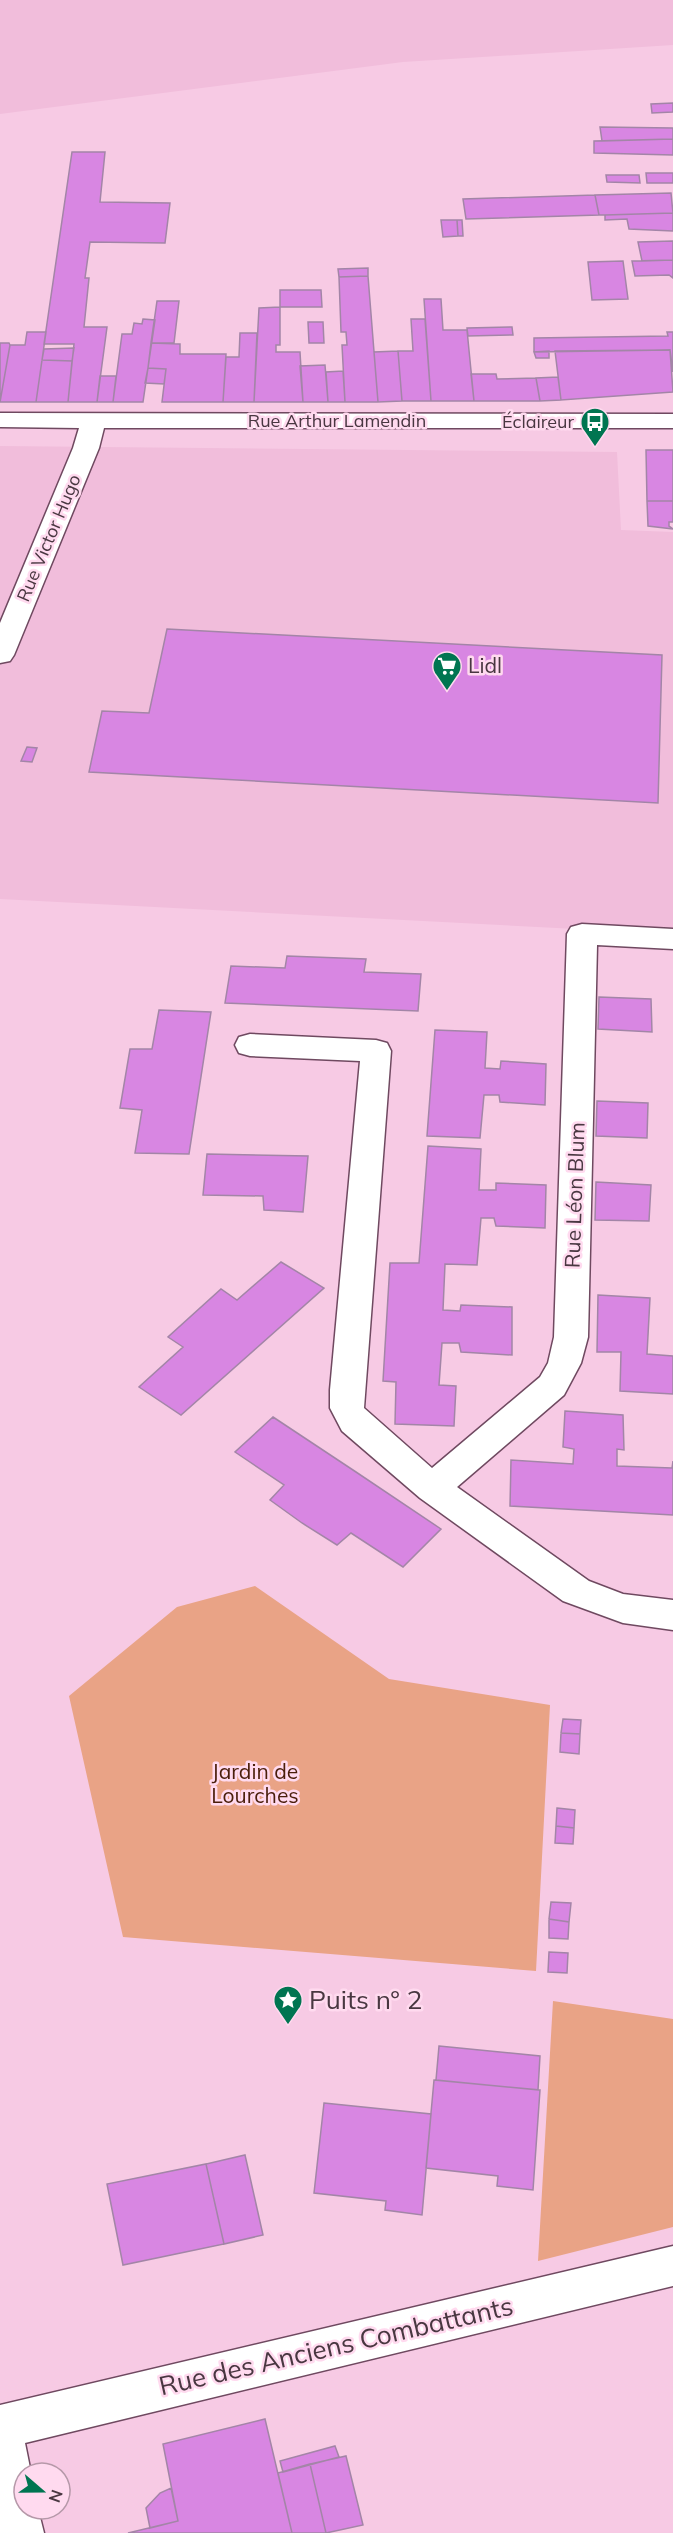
<svg xmlns="http://www.w3.org/2000/svg" width="673" height="2533" viewBox="0 0 673 2533" font-family="Mulish,sans-serif">
<style>
.built{fill:#f1bddb}
.green{fill:#e9a386}
.building{fill:#d886e2;stroke:#a385a7;stroke-width:1.5}
.lines{fill:none;stroke-linecap:round;stroke-linejoin:round}
.minor-casing{stroke:#6f4960;stroke-width:3}
.minor{fill:#fff;fill-rule:evenodd}
.labels{text-anchor:middle;stroke-width:5;stroke-linejoin:round;paint-order:stroke}
.far-street-label{font-size:18px;fill:#493741;stroke:#ffdaef}
.far-poi-label{font-size:18px;fill:#493741;stroke:#ffdaef;text-anchor:end}
.poi-label{font-size:21px;fill:#493741;stroke:#ffdaef;text-anchor:start}
.street-label{font-size:21px;fill:#493741;stroke:#ffdaef}
.park-label{font-size:21px;fill:#4a1e0a;stroke:#ffdaef}
.near-poi-label{font-size:26px;fill:#493741;stroke:#ffdaef;text-anchor:start}
.near-street-label{font-size:26px;fill:#493741;stroke:#ffdaef}
</style>
<rect width="100%" height="100%" fill="#f7cae4"/>
<path class="built" d="M 0,0 L 673,0 L 673,45 L 403,62 L 0,114 Z
M 0,446 L 617,452 L 621,530 L 673,532 L 673,934 L 0,899 Z"/>
<path class="green" d="M 255,1586 L 389,1679 L 550,1705 L 536,1971 L 123,1937 L 69,1696 L 177,1607 Z
M 553,2001 L 673,2019 L 673,2227 L 538,2261 Z"/>
<path class="building" d="M 673,103 L 673,112 L 652,113 L 651,104 Z
M 600,127 L 673,128 L 673,139 L 602,141 Z
M 673,139 L 673,155 L 594,153 L 594,141 Z
M 72,152 L 105,152 L 100,202 L 170,203 L 165,243 L 90,242 L 85,278 L 89,278 L 84,327 L 107,327 L 97,402 L 68,402 L 74,344 L 44,344 Z
M 646,173 L 673,173 L 673,183 L 647,183 Z
M 606,175 L 639,175 L 640,183 L 607,182 Z
M 671,193 L 673,213 L 605,215 L 599,215 L 595,195 Z
M 595,195 L 599,215 L 466,219 L 463,199 Z
M 673,213 L 673,231 L 629,229 L 627,219 L 605,220 L 605,215 Z
M 441,220 L 457,220 L 458,236 L 443,237 Z
M 457,220 L 462,220 L 463,236 L 458,236 Z
M 673,241 L 673,260 L 642,261 L 638,242 Z
M 673,260 L 673,278 L 669,275 L 635,276 L 632,261 Z
M 623,261 L 628,299 L 592,300 L 588,262 Z
M 368,268 L 368,276 L 339,277 L 338,269 Z
M 368,276 L 378,402 L 345,402 L 342,345 L 347,345 L 346,332 L 341,332 L 339,277 Z
M 280,290 L 321,290 L 322,307 L 280,307 Z
M 424,299 L 441,299 L 443,330 L 467,330 L 474,401 L 431,401 Z
M 157,301 L 179,301 L 174,343 L 151,343 Z
M 280,307 L 280,345 L 276,345 L 276,352 L 300,352 L 303,402 L 254,402 L 259,308 Z
M 143,319 L 155,320 L 143,402 L 113,402 L 122,334 L 132,334 L 134,323 L 142,324 Z
M 411,319 L 425,319 L 431,401 L 402,401 L 398,351 L 413,351 Z
M 308,322 L 323,322 L 324,343 L 309,343 Z
M 512,327 L 513,335 L 468,336 L 467,328 Z
M 27,332 L 46,332 L 36,402 L 0,402 L 10,345 L 25,345 Z
M 667,332 L 673,332 L 673,372 L 670,350 L 534,352 L 534,338 L 668,336 Z
M 240,333 L 257,333 L 254,402 L 223,402 L 226,357 L 239,357 Z
M 0,343 L 9,343 L 10,345 L 0,402 Z
M 151,343 L 180,344 L 180,354 L 226,354 L 223,402 L 162,402 L 166,369 L 148,368 Z
M 74,348 L 72,361 L 42,360 L 44,349 Z
M 670,350 L 673,392 L 561,400 L 555,351 Z
M 398,351 L 402,401 L 378,402 L 374,352 Z
M 549,351 L 549,358 L 536,358 L 534,352 Z
M 42,360 L 72,361 L 68,402 L 36,402 Z
M 325,365 L 328,402 L 303,402 L 300,366 Z
M 148,368 L 166,369 L 164,384 L 145,383 Z
M 343,371 L 345,402 L 328,402 L 326,372 Z
M 471,374 L 496,374 L 497,379 L 536,378 L 540,401 L 474,401 Z
M 100,376 L 116,376 L 113,402 L 97,402 Z
M 558,377 L 561,400 L 540,401 L 536,378 Z
M 646,450 L 673,450 L 673,501 L 647,501 Z
M 647,501 L 673,501 L 673,522 L 669,522 L 669,526 L 673,529 L 648,526 Z
M 167,629 L 662,655 L 658,803 L 89,772 L 102,711 L 149,713 Z
M 27,747 L 37,748 L 32,762 L 21,761 Z
M 287,956 L 366,959 L 364,972 L 421,974 L 418,1011 L 225,1003 L 231,966 L 285,968 Z
M 599,997 L 651,999 L 652,1032 L 598,1029 Z
M 159,1010 L 211,1012 L 189,1154 L 135,1153 L 142,1110 L 120,1108 L 130,1049 L 152,1049 Z
M 435,1030 L 487,1032 L 485,1068 L 500,1069 L 501,1061 L 546,1064 L 545,1105 L 500,1102 L 499,1095 L 484,1095 L 480,1138 L 427,1136 Z
M 597,1101 L 648,1103 L 647,1138 L 596,1136 Z
M 428,1146 L 481,1149 L 479,1190 L 496,1190 L 496,1183 L 546,1185 L 545,1228 L 496,1226 L 494,1218 L 481,1218 L 477,1265 L 445,1264 L 443,1310 L 460,1311 L 461,1305 L 512,1307 L 512,1355 L 461,1352 L 459,1343 L 442,1343 L 439,1385 L 456,1386 L 454,1426 L 395,1424 L 396,1382 L 383,1381 L 390,1263 L 419,1263 Z
M 207,1154 L 308,1156 L 303,1212 L 264,1210 L 263,1196 L 203,1195 Z
M 596,1182 L 651,1185 L 649,1221 L 595,1220 Z
M 281,1262 L 324,1288 L 181,1415 L 139,1387 L 183,1347 L 168,1337 L 221,1289 L 237,1300 Z
M 598,1295 L 650,1298 L 647,1354 L 673,1356 L 673,1394 L 620,1391 L 621,1352 L 597,1352 Z
M 565,1411 L 623,1415 L 624,1450 L 617,1449 L 617,1466 L 672,1468 L 673,1461 L 673,1515 L 510,1506 L 511,1460 L 573,1464 L 574,1449 L 563,1447 Z
M 273,1417 L 356,1472 L 441,1529 L 403,1567 L 351,1533 L 337,1545 L 302,1523 L 270,1500 L 284,1485 L 235,1452 Z
M 563,1719 L 581,1720 L 580,1734 L 561,1733 Z
M 561,1733 L 580,1734 L 579,1754 L 560,1752 Z
M 557,1808 L 575,1810 L 574,1828 L 556,1826 Z
M 556,1826 L 574,1828 L 573,1844 L 555,1843 Z
M 551,1902 L 571,1903 L 569,1922 L 549,1919 Z
M 549,1919 L 569,1922 L 568,1939 L 549,1938 Z
M 549,1952 L 568,1953 L 567,1973 L 548,1972 Z
M 439,2046 L 540,2056 L 538,2090 L 436,2080 Z
M 434,2080 L 540,2090 L 533,2190 L 497,2186 L 498,2176 L 426,2168 Z
M 324,2103 L 431,2114 L 422,2215 L 385,2210 L 386,2201 L 314,2193 Z
M 245,2155 L 263,2235 L 224,2244 L 206,2164 Z
M 206,2164 L 224,2244 L 123,2265 L 107,2184 Z
M 265,2419 L 292,2533 L 128,2533 L 178,2521 L 163,2444 Z
M 335,2446 L 339,2457 L 283,2472 L 280,2461 Z
M 346,2456 L 363,2525 L 326,2533 L 310,2464 Z
M 310,2464 L 326,2533 L 292,2533 L 278,2473 Z
M 171,2488 L 178,2521 L 150,2528 L 146,2508 L 160,2493 Z"/>
<g class="lines">
<g class="minor-casing">
<path id="minor" d="M 0,413 L 673,414 L 673,428 L 104,428 L 99,448 L 14,655 L 10,661 L 0,663 L 0,623 L 73,448 L 79,428 L 0,427 Z
M 582,924 L 673,929 L 673,949 L 597,945 L 588,1337 L 581,1363 L 564,1395 L 457,1487 L 589,1581 L 623,1594 L 673,1600 L 673,1630 L 623,1623 L 563,1601 L 420,1498 L 342,1431 L 330,1408 L 330,1390 L 360,1061 L 250,1056 L 239,1053 L 235,1045 L 239,1037 L 250,1034 L 376,1040 L 387,1043 L 391,1051 L 364,1408 L 432,1468 L 540,1377 L 548,1363 L 554,1337 L 567,934 L 571,927 Z
M 673,2246 L 673,2286 L 25,2443 L 31,2473 L 24,2473 L 24,2509 L 38,2509 L 44,2533 L 0,2533 L 0,2405 Z"/>
</g>
<use href="#minor" class="minor"/>
</g>
<defs>
<g id="bus-pin" transform="scale(1.5)"><path d="M0 17L-7.5 6A9.5 9.5 0 1 1 7.5 6Z" fill="#007551" stroke="#ffdaef"/><path d="M-5-6H5V4H4V6H2V4H-2V6H-4V4H-5ZM-3.5-4V0h7V-4ZM-3.5 1.2v1.5H-2V1.2ZM2 1.2v1.5H3.5V1.2Z" fill="#fff"/></g>
<g id="supermarket-pin" transform="scale(1.5)"><path d="M0 17L-7.5 6A9.5 9.5 0 1 1 7.5 6Z" fill="#007551" stroke="#ffdaef"/><path d="M-6-5.5h2.5l.6 2H6L4.5 2H-2.5L-4.4-4H-6ZM-1.5 3.2a1.3 1.3 0 1 0 .1 0ZM3 3.2a1.3 1.3 0 1 0 .1 0Z" fill="#fff"/></g>
<g id="sight-pin" transform="scale(1.5)"><path d="M0 17L-7.5 6A9.5 9.5 0 1 1 7.5 6Z" fill="#007551" stroke="#ffdaef"/><path d="M0-6L1.8-2.2L6-1.7L2.9 1.2L3.7 5.4L0 3.3L-3.7 5.4L-2.9 1.2L-6-1.7L-1.8-2.2Z" fill="#fff"/></g>
</defs>
<g fill-rule="evenodd">
<use href="#bus-pin" x="595" y="422"/>
<use href="#supermarket-pin" x="447" y="666"/>
<use href="#sight-pin" x="288" y="2000"/>
</g>
<g class="labels">
<g class="far-street-label">
<text x="337" y="427">Rue Arthur Lamendin</text>
<text transform="translate(49 538) rotate(-67)" y="6">Rue Victor Hugo</text>
</g>
<g class="far-poi-label">
<text x="574" y="428">Éclaireur</text>
</g>
<g class="poi-label">
<text x="468" y="673">Lidl</text>
</g>
<g class="street-label">
<text transform="translate(575 1195) rotate(-88)" y="7">Rue Léon Blum</text>
</g>
<g class="park-label">
<text x="255" y="1779">Jardin de<tspan x="255" dy="24">Lourches</tspan></text>
</g>
<g class="near-poi-label">
<text x="309" y="2009">Puits n° 2</text>
</g>
<g class="near-street-label">
<text transform="translate(336 2346) rotate(-13)" y="9">Rue des Anciens Combattants</text>
</g>
</g>
<g transform="translate(42 2491) rotate(110)"><circle r="28" fill="#ffdaef" stroke="#b699a9" stroke-width="1.5"/>
<path d="M0-4.5L10 22L0 15L-10 22Z" fill="#007551"/>
<text y="-9" font-size="16" font-weight="bold" text-anchor="middle" fill="#493741">N</text>
</g>
</svg>
